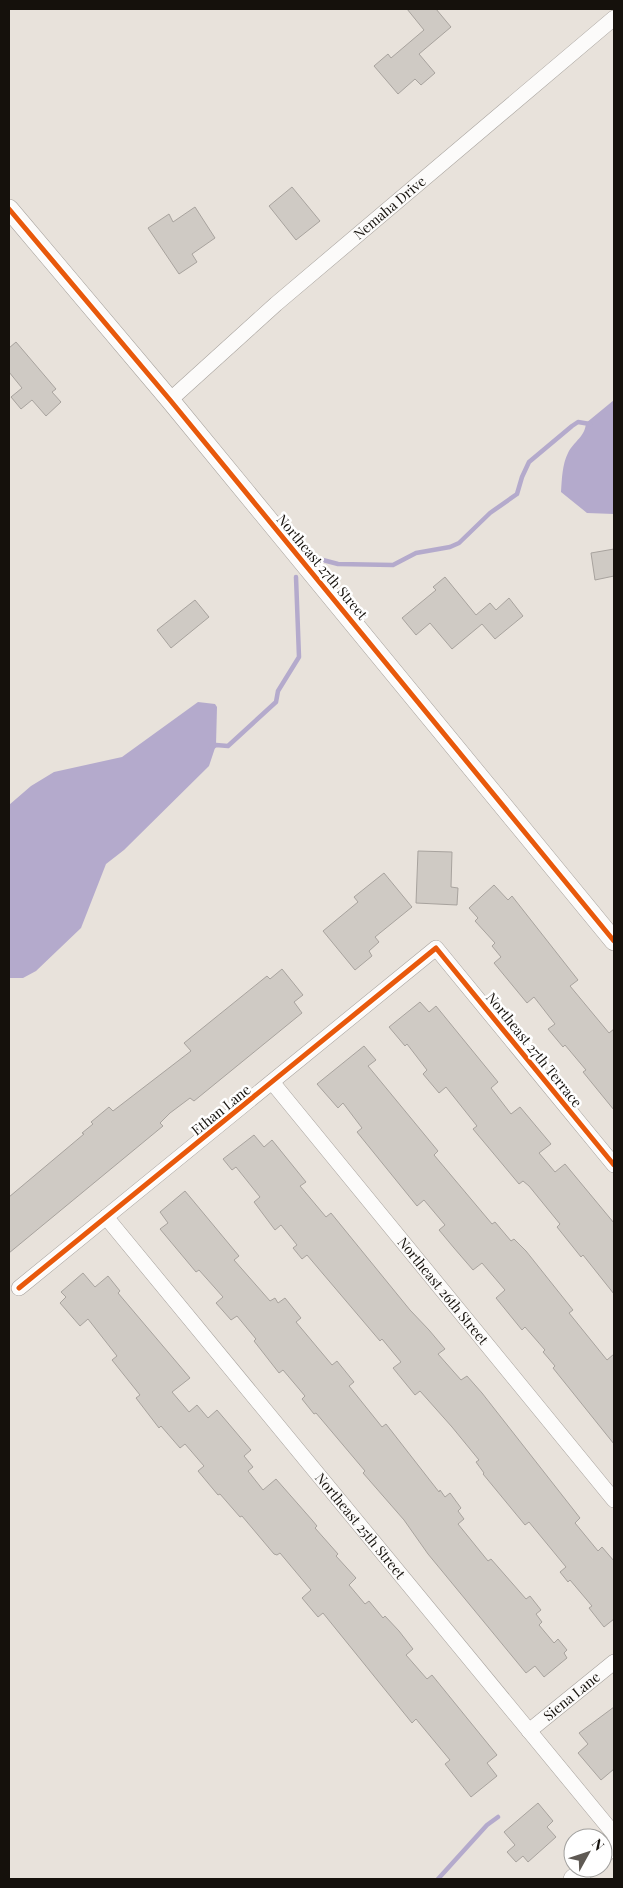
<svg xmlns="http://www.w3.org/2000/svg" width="623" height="1888" viewBox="0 0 623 1888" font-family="'Playfair Display',serif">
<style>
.water{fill:#b4aacc}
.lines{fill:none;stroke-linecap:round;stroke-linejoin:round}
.stream{stroke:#b4aacc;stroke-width:4.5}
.building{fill:#cfcac4;stroke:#a8a39e}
.minor-casing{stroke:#a7a29d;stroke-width:16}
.tertiary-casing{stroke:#a7a29d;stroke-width:20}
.minor{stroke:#fcfbfa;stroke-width:15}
.tertiary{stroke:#fcfbfa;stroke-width:19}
.cycleway-casing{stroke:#fff;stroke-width:8}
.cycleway{stroke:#e8590c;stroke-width:5}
.labels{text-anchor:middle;stroke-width:5;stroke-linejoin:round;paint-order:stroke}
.street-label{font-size:14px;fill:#15110c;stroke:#fff}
</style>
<rect width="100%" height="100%" fill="#e8e2db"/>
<path class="water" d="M 614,400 L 614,514 L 587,513 L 561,492 C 562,479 562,465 568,453 C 574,441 585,437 586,423 Z
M 198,702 L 215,704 L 217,707 L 216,745 L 209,766 L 124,850 L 106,864 L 81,928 L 36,971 L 23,978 L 9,978 L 9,805 L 31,786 L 54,772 L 122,757 Z"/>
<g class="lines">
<path class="stream" d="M 319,559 L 338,564 L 393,565 L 416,553 L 450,547 L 459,543 L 490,513 L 517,494 L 522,477 L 529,462 L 572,426 L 578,422 L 590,424
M 211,748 L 216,745 L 228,746 L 276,702 L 278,691 L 299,657 L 296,577
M 438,1879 L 487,1825 L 498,1817"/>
</g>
<path class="building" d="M 407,9 L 436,9 L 451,27 L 419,54 L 435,73 L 421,85 L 415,79 L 398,94 L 374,66 L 388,54 L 391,58 L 424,30 Z
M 292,187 L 320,221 L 296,240 L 269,206 Z
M 195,207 L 215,238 L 192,254 L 197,262 L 179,274 L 148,228 L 169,214 L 173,222 Z
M 16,342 L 56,389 L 52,392 L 61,402 L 46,416 L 32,400 L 21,409 L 11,397 L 22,388 L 9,372 L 9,348 Z
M 614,549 L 614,576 L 595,580 L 591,553 Z
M 445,577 L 476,615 L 490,603 L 496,610 L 509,598 L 523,616 L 495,639 L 482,624 L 452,649 L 430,623 L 416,635 L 402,618 L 436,590 L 433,587 Z
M 195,600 L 209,617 L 171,648 L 157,630 Z
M 418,851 L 452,852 L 451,887 L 458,888 L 457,905 L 416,903 Z
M 384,873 L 412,907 L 375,937 L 379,942 L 369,951 L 372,956 L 355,970 L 323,931 L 358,902 L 354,897 Z
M 494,885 L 508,900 L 512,896 L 578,980 L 570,986 L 609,1033 L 614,1029 L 614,1110 L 583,1072 L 586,1070 L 565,1045 L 563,1047 L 548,1029 L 555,1024 L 534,997 L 527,1003 L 494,963 L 501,957 L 492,946 L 495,943 L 475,921 L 478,918 L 469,908 Z
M 282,969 L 303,995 L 294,1002 L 302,1013 L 194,1101 L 190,1098 L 170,1113 L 160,1123 L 163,1126 L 9,1253 L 9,1197 L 84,1134 L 82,1133 L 93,1124 L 91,1122 L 109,1107 L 113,1111 L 191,1051 L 184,1043 L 267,976 L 270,979 Z
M 420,1002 L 429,1012 L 436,1006 L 498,1082 L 491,1088 L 511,1114 L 520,1107 L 551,1144 L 539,1153 L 555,1172 L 565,1164 L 614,1223 L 614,1294 L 583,1255 L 581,1257 L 557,1227 L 560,1224 L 529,1186 L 523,1181 L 519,1184 L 473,1129 L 477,1126 L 446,1087 L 439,1093 L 423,1074 L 427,1070 L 407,1044 L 405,1046 L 389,1027 Z
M 364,1046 L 376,1060 L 368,1066 L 438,1151 L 434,1155 L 492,1224 L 495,1222 L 511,1241 L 514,1239 L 526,1251 L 573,1310 L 569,1313 L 607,1360 L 614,1354 L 614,1444 L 553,1368 L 555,1366 L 543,1352 L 545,1350 L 525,1327 L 522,1330 L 496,1298 L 505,1290 L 482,1263 L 473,1270 L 454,1248 L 439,1230 L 445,1225 L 424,1200 L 417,1206 L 357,1132 L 362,1128 L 343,1103 L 338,1108 L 317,1084 Z
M 254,1135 L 264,1147 L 272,1140 L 306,1182 L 300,1186 L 326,1217 L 331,1213 L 410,1310 L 429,1330 L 445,1349 L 438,1354 L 461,1380 L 467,1376 L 482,1393 L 580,1518 L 575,1523 L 598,1551 L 602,1547 L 614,1561 L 614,1619 L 604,1627 L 589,1608 L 592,1606 L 570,1580 L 568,1582 L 560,1572 L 566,1567 L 529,1522 L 525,1525 L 483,1474 L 484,1473 L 476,1462 L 479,1460 L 452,1427 L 420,1391 L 415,1395 L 393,1368 L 401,1362 L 382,1339 L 380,1341 L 307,1255 L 302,1259 L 293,1248 L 297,1245 L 281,1225 L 275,1230 L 254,1202 L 260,1197 L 236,1167 L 232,1170 L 223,1159 Z
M 185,1191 L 239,1256 L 234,1260 L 270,1301 L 275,1298 L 278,1303 L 285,1298 L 301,1318 L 296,1322 L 332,1365 L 337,1361 L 354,1382 L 349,1386 L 382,1427 L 386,1424 L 439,1492 L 440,1490 L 445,1497 L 450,1493 L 461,1508 L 458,1511 L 464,1519 L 458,1524 L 488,1561 L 491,1559 L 526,1599 L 530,1596 L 541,1610 L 536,1614 L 542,1622 L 539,1625 L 554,1643 L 558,1639 L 567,1650 L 564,1653 L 567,1658 L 544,1677 L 535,1666 L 526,1673 L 428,1554 L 404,1520 L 363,1473 L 365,1471 L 316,1413 L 314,1414 L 302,1399 L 305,1396 L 283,1370 L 279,1373 L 254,1341 L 256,1339 L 237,1316 L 231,1320 L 216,1303 L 223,1297 L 199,1270 L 196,1272 L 160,1229 L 168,1223 L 160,1212 Z
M 83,1273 L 95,1287 L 108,1276 L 120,1291 L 118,1293 L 190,1378 L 172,1392 L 189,1412 L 197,1405 L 208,1418 L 217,1410 L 251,1450 L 244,1456 L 253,1467 L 248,1471 L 263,1490 L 276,1479 L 312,1520 L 317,1526 L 315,1528 L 338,1554 L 336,1556 L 356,1578 L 349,1585 L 365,1604 L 369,1601 L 383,1618 L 385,1616 L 399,1631 L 413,1649 L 406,1655 L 427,1679 L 432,1675 L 497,1755 L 487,1763 L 497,1776 L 471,1797 L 445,1764 L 450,1760 L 416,1719 L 412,1723 L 323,1613 L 318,1617 L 302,1598 L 311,1590 L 280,1553 L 277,1555 L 274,1554 L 242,1516 L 240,1517 L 220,1494 L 218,1495 L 198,1471 L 204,1466 L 185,1444 L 180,1448 L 161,1426 L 159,1428 L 136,1398 L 140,1395 L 112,1360 L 117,1356 L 88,1319 L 80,1326 L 60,1303 L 66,1297 L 61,1292 Z
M 614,1707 L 614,1769 L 601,1780 L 578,1753 L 588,1744 L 579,1733 Z
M 538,1803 L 553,1821 L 547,1827 L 556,1837 L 528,1862 L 523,1856 L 516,1862 L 507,1852 L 515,1845 L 504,1832 Z"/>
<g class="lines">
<g class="minor-casing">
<g id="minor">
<path id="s1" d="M 170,400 L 276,304 L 614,18"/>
<path id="s2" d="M 272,1082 L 614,1500"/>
<path id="s3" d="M 106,1217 L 614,1834"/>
<path d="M 19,1288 L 436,948 L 614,1165"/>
<path id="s4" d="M 529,1731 L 614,1662"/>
</g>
</g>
<g class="tertiary-casing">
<path id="tertiary" d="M 9,209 L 170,400 L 614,941
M 603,1854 L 614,1845
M 573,1879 L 587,1868"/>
</g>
<use href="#minor" class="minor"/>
<use href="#tertiary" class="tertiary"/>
<g class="cycleway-casing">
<path id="cycleway" d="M 9,209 L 170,400 L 614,941
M 19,1288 L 436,948 L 614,1165"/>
</g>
<use href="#cycleway" class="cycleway"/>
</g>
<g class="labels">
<g class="street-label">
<text dy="5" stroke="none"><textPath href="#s1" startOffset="292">Nemaha Drive</textPath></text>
<text transform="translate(322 567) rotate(50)" y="5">Northeast 27th Street</text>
<text transform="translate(534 1050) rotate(51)" y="5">Northeast 27th Terrace</text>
<text transform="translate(221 1110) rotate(-39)" y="5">Ethan Lane</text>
<text dy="5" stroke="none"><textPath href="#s2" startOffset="270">Northeast 26th Street</textPath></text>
<text dy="5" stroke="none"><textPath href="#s3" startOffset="400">Northeast 25th Street</textPath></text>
<text dy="5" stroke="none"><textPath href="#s4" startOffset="55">Siena Lane</textPath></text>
</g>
</g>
<rect width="623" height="1888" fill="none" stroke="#15110c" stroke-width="20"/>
<g transform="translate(588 1853) rotate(50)"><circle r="24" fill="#ffffff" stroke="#a1a09e"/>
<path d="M0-4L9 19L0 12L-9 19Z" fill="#5f5a54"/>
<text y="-8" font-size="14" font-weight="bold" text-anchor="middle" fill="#15110c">N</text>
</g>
</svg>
